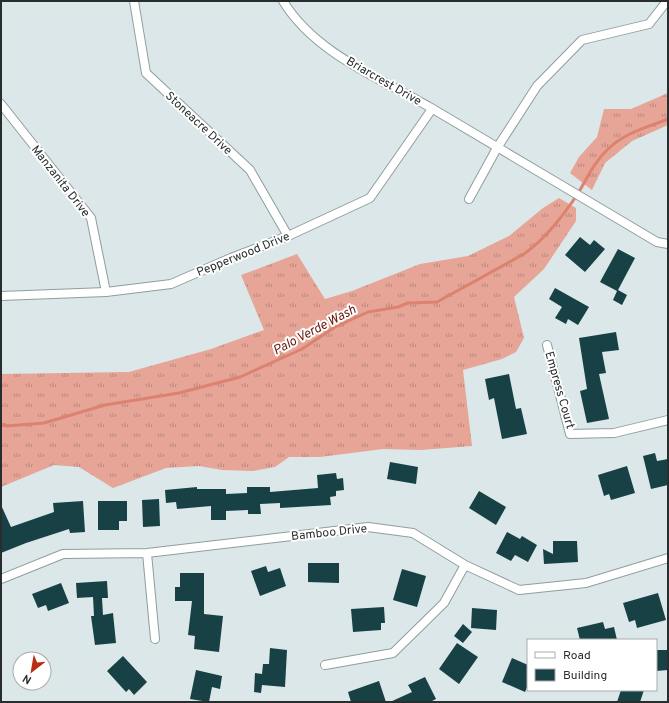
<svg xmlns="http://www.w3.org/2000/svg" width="669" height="703" viewBox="0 0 669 703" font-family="Overpass,sans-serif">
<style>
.grass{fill:url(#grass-tufts)}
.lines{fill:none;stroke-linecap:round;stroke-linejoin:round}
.stream{stroke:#dc826f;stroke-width:3}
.building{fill:#184146}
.street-casing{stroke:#919d9e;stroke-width:10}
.street{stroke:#fff;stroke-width:8}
.labels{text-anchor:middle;stroke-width:4;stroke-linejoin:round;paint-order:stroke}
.street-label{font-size:12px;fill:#282d2d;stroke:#fff}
.water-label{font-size:13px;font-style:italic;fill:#681708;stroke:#fff}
</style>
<defs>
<pattern id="grass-tufts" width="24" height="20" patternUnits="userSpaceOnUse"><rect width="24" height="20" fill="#e6a597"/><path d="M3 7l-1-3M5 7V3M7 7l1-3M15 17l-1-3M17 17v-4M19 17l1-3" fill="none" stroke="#ba877c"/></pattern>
</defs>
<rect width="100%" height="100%" fill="#dbe7e9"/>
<path class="grass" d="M 668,93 L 668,125 L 632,141 L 605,163 L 592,190 L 570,173 L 579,157 L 597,137 L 604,109 L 631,109 Z
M 559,198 L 576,208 L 576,221 L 544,269 L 514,297 L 524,338 L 516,352 L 502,359 L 463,370 L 472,446 L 421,450 L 383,449 L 320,457 L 289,457 L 275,467 L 253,471 L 222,470 L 199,466 L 166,468 L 113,488 L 79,467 L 54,465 L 1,487 L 1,374 L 129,372 L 211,349 L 264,330 L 241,275 L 297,254 L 325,299 L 352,291 L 420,264 L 468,256 L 509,236 L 543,208 Z"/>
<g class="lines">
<path class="stream" d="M 1,424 L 7,426 L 44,423 L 105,405 L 179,393 L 240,377 L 302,349 L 335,327 L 368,312 L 398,307 L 408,303 L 437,302 L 524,254 C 546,238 562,217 577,195 C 587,179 594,162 608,149 C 624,133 648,127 668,119"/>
</g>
<path class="building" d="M 580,237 L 590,245 L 594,240 L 605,249 L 585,272 L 565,255 Z
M 618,249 L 635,258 L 618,290 L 627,295 L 622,305 L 613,300 L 617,291 L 600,282 Z
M 555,288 L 589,307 L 578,325 L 568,319 L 566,324 L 555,318 L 562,307 L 549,299 Z
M 616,332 L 619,350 L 602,352 L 606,373 L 599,374 L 609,419 L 587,423 L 580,391 L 587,389 L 579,338 Z
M 509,374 L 516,409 L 521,408 L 527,434 L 502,439 L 494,398 L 489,400 L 485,379 Z
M 655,453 L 657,461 L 668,459 L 668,485 L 651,489 L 643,456 Z
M 390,462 L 418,467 L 416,484 L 387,479 Z
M 627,466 L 635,493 L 611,500 L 609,494 L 604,496 L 598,475 Z
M 336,473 L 337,479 L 343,478 L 344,490 L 336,491 L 336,496 L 330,497 L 331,505 L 280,508 L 280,503 L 260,504 L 261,514 L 248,514 L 248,510 L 226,511 L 226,520 L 211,520 L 211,506 L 177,509 L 176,502 L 166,503 L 165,490 L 197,487 L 197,489 L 226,489 L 226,494 L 247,493 L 247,487 L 270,487 L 270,492 L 318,488 L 317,475 Z
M 479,491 L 506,507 L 496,525 L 469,508 Z
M 159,499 L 160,526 L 143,527 L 142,500 Z
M 83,501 L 85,532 L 70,533 L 69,529 L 26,543 L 1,553 L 1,505 L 11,527 L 54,512 L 53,503 Z
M 98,501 L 127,501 L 127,521 L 119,521 L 119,530 L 98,530 Z
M 507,532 L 520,539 L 522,536 L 537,545 L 528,562 L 515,555 L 511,561 L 496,553 Z
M 553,541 L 577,541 L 578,562 L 544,564 L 543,549 L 553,554 Z
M 308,563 L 339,563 L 339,583 L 308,582 Z
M 266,566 L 268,572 L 280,568 L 286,586 L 260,596 L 251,571 Z
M 402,569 L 426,576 L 417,607 L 393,600 Z
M 180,573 L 204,573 L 204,614 L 223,616 L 219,652 L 194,649 L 195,636 L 188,635 L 192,601 L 175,601 L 175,587 L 180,587 Z
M 107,581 L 108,598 L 102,598 L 103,615 L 113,613 L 116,643 L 95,645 L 91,616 L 94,616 L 93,597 L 77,598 L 76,583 Z
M 61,583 L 69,603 L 48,611 L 46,605 L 38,608 L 32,594 Z
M 658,593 L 666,620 L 637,628 L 635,620 L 629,622 L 623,603 Z
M 384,607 L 385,623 L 381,623 L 381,630 L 353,632 L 351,609 Z
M 472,608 L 497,610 L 496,630 L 471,628 Z
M 603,622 L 605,629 L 614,627 L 617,640 L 580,640 L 577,628 Z
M 463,624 L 472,632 L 463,643 L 454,636 Z
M 457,643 L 478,657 L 459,684 L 439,669 Z
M 270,648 L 287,650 L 285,687 L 262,685 L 261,693 L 254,692 L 255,673 L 262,674 L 263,664 L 269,664 Z
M 656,650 L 668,650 L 668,670 L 656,671 Z
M 123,656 L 147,682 L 134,695 L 129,689 L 126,692 L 107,671 Z
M 512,658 L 528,665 L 528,685 L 525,692 L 502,682 Z
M 196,670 L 222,676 L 220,689 L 212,687 L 209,702 L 190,699 Z
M 425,677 L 436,699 L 430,702 L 390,702 L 412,692 L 408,685 Z
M 379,681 L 386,702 L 351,702 L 348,692 Z
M 621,690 L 644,690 L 640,702 L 617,702 Z"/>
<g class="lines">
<g class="street-casing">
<path id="street" d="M 134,1 L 146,73 L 250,170 L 288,236
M 283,1 C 315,54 382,79 433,109 C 508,153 582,198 657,242 L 668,244
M 1,104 L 91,218 L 106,292
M 469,199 L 497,148 L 537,86 L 582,40 L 649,24 L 667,1
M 1,296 L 106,292 L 171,284 L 231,258 L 288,236 L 370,198 L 432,109
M 547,345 L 570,434 L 614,433 L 668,420
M 147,553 L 155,639
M 1,579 L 63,554 L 147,553 L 368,527 L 413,533 L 465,565 L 519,590 L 586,583 L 668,558
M 325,665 L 393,653 L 444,603 L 465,565"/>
</g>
<use href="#street" class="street"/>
</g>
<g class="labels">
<g class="street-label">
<text transform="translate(384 81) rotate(30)" y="4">Briarcrest Drive</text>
<text transform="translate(199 123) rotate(43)" y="4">Stoneacre Drive</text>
<text transform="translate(61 181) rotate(52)" y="4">Manzanita Drive</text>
<text transform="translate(243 254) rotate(-22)" y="4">Pepperwood Drive</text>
<text transform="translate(560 390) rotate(74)" y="4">Empress Court</text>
<text transform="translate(329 532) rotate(-6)" y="4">Bamboo Drive</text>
</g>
<g class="water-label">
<text transform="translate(314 329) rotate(-28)" y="5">Palo Verde Wash</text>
</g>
</g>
<rect width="669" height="703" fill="none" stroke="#282d2d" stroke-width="4"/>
<rect x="527" y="639" width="130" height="52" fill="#ffffff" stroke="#a9abab"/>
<rect x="535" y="652" width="20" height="6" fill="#ffffff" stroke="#a9abab"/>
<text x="563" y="659" font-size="12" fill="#282d2d">Road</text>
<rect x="535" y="669" width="20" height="12" fill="#184146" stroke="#a9abab"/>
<text x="563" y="679" font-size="12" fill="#282d2d">Building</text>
<g transform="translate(32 671) rotate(211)"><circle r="19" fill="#ffffff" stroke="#a9abab"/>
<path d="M0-3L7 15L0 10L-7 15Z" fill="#b92d13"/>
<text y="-6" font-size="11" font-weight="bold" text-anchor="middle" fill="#282d2d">N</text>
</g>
</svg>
